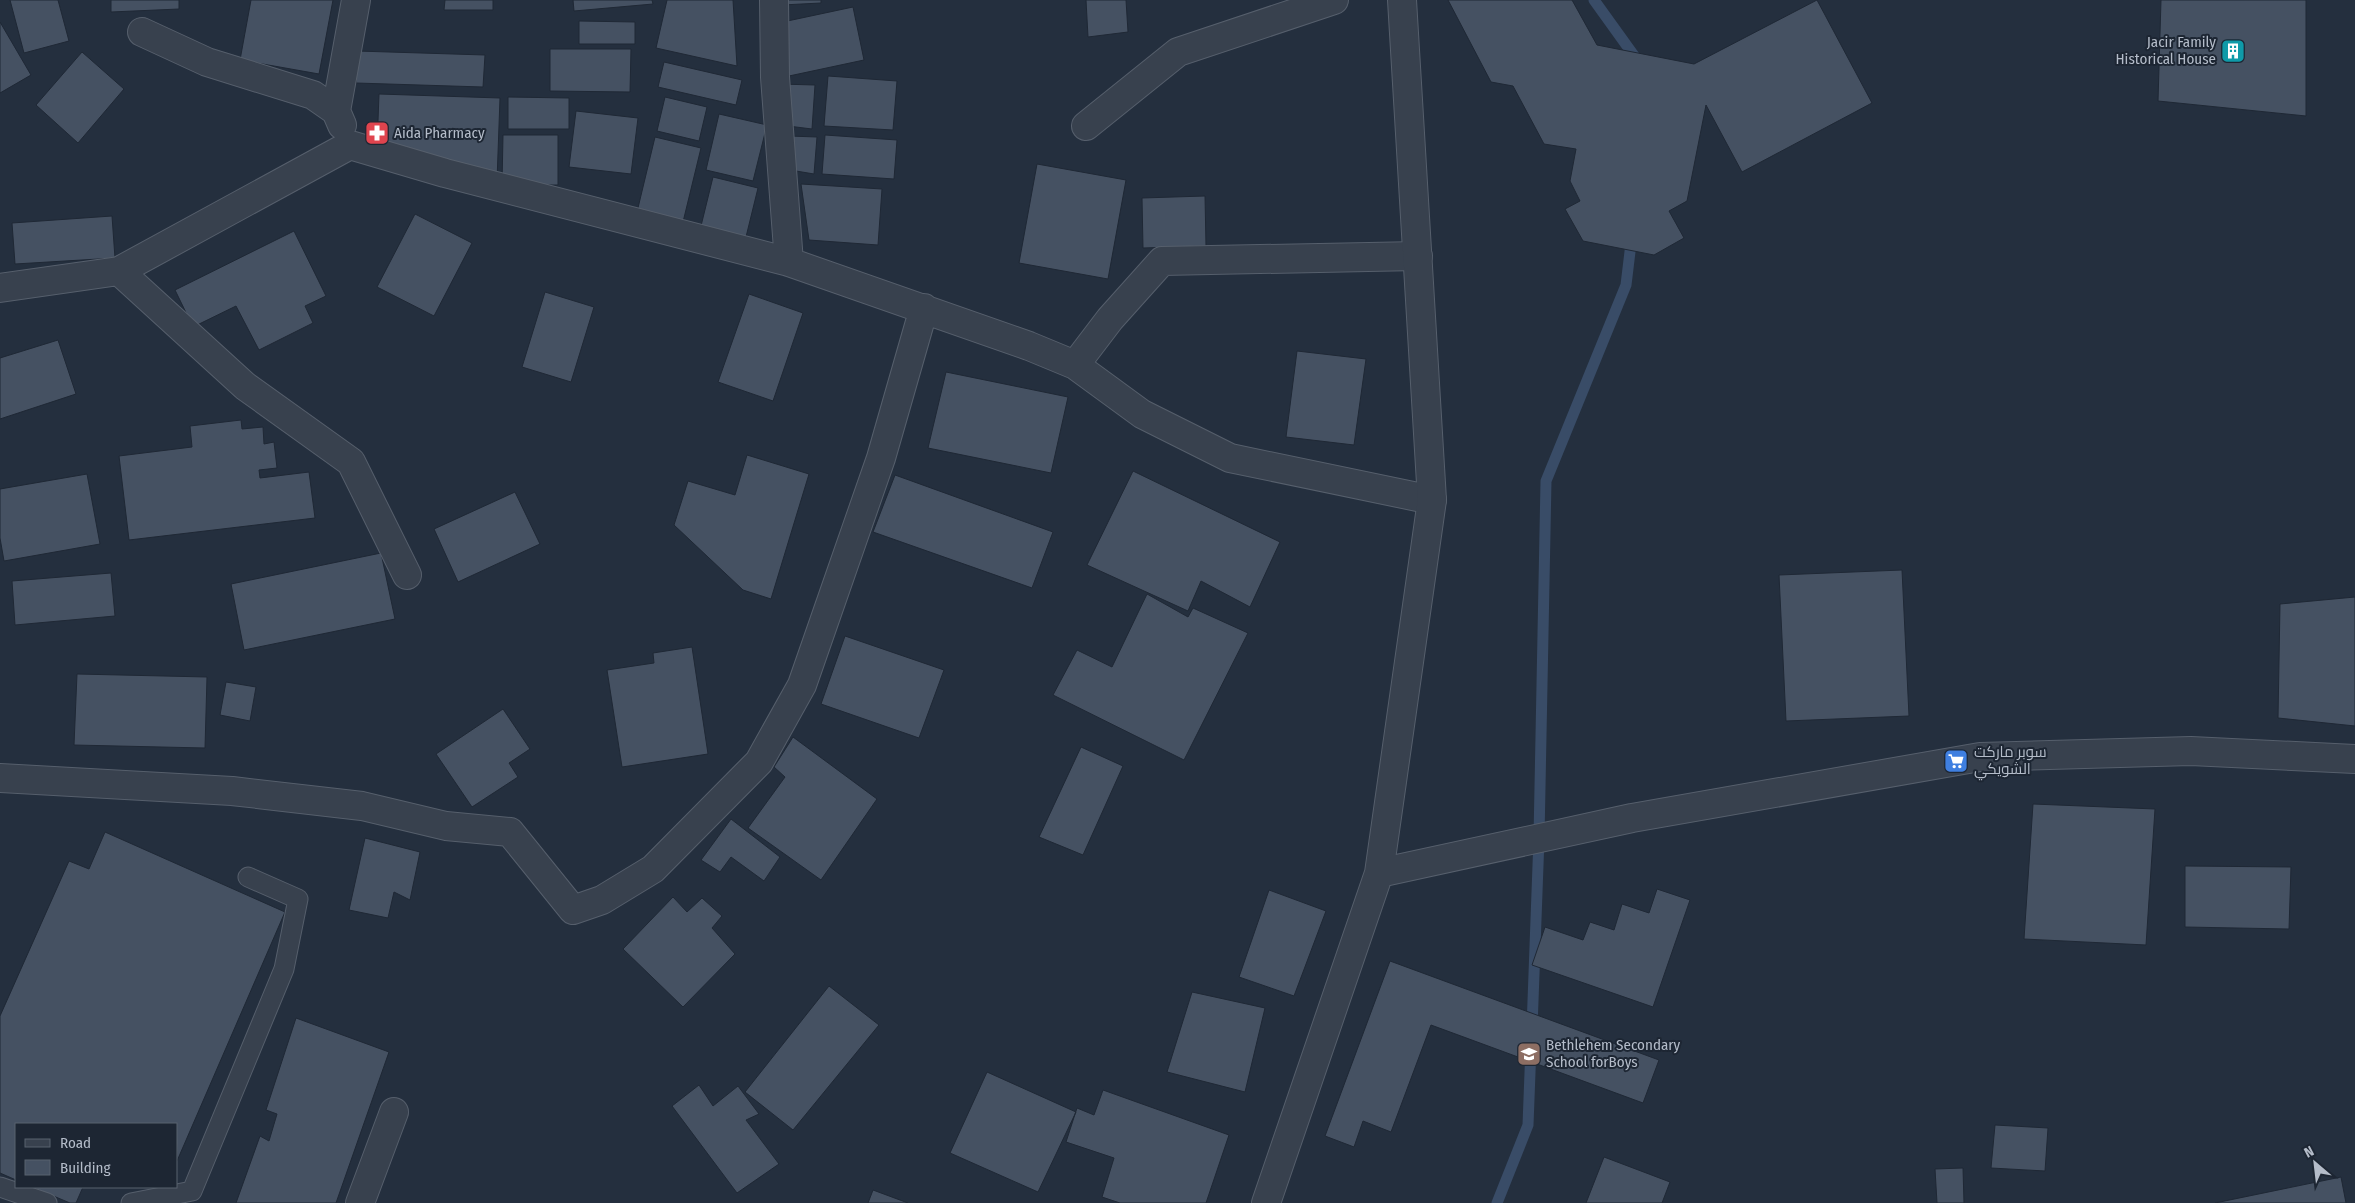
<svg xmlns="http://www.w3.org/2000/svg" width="2355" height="1203" viewBox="0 0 2355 1203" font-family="'Fira Sans Condensed',Cairo,sans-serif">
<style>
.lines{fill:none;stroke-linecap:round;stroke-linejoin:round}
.stream{stroke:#394c67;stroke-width:11}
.building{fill:#455162;stroke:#1f2835}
.service-casing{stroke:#565f6c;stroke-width:21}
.minor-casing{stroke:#565f6c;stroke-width:30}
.tertiary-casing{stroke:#565f6c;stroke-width:30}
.service{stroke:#38414e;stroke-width:19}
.minor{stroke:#38414e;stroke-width:28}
.tertiary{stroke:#38414e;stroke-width:28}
.labels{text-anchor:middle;stroke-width:4;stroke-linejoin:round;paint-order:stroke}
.poi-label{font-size:15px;fill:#b4bcc9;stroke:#1d2633;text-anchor:start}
</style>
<rect width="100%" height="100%" fill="#242f3e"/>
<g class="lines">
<path class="stream" d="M 1594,0 L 1640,64
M 1532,1028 L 1539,838 L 1546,481 L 1626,285 L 1632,235
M 1497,1203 L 1528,1125 L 1531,1046"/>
</g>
<path class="building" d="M 10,0 L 58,0 L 69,41 L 24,53 Z
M 111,0 L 179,0 L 179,9 L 111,12 Z
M 251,0 L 333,0 L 319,74 L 240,60 Z
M 445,0 L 493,0 L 493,10 L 444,10 Z
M 573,0 L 652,0 L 653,4 L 574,11 Z
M 667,0 L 733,0 L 737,66 L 656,48 Z
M 782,0 L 821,0 L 821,3 L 782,5 Z
M 1086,0 L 1126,0 L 1128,32 L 1088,37 Z
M 1448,0 L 1572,0 L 1597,45 L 1694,64 L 1817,0 L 1872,103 L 1742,172 L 1706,105 L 1687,201 L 1669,211 L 1684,238 L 1654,255 L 1583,241 L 1565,209 L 1580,201 L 1570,181 L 1576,149 L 1544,144 L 1513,86 L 1491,82 Z
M 2161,0 L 2306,0 L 2306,116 L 2158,101 Z
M 853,7 L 864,60 L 789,76 L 778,23 Z
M 579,21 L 635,22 L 635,44 L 579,44 Z
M 0,22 L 31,75 L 0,93 Z
M 550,49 L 631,49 L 630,92 L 550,91 Z
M 357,51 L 485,55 L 483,87 L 356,83 Z
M 82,52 L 124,89 L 78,143 L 36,105 Z
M 664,62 L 742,80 L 736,105 L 658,87 Z
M 828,76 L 897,81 L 893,130 L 824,126 Z
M 779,84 L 815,85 L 812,129 L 788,126 Z
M 379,94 L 500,98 L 497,181 L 377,147 Z
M 508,97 L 569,98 L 569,129 L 508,129 Z
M 665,97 L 707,107 L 699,141 L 657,131 Z
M 576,111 L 638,118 L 631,174 L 569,167 Z
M 719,114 L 767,125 L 753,181 L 706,170 Z
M 503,135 L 558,135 L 558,185 L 502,185 Z
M 825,135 L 897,140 L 894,179 L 822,174 Z
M 789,136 L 817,137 L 814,174 L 796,171 Z
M 655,137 L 701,148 L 683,222 L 637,212 Z
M 1037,164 L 1126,180 L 1108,279 L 1019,263 Z
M 713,177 L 758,188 L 745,241 L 700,230 Z
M 801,184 L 882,189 L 878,245 L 809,240 Z
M 1205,196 L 1206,246 L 1143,248 L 1142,198 Z
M 415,214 L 472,243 L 434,316 L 377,287 Z
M 112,216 L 115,258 L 15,264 L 12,223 Z
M 294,231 L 326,296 L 305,306 L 313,323 L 259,350 L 236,306 L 193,327 L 175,290 Z
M 545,292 L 594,307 L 571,382 L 522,367 Z
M 749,294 L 803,313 L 773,401 L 718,382 Z
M 58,340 L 76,394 L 0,419 L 0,358 Z
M 1297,351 L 1366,359 L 1354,445 L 1286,437 Z
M 946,372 L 1068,397 L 1051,473 L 928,448 Z
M 241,420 L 242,429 L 263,427 L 264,444 L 274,442 L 277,468 L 259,470 L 260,478 L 309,472 L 315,518 L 129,540 L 119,456 L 192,447 L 190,426 Z
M 747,455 L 809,474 L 771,599 L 743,590 L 674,525 L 688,481 L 735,495 Z
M 1133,471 L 1280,542 L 1250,607 L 1201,581 L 1188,611 L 1087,565 Z
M 87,474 L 100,544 L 4,561 L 0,538 L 0,489 Z
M 895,475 L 1053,532 L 1032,588 L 873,532 Z
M 515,492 L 540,544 L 458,582 L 434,529 Z
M 381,553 L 395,619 L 244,650 L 231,584 Z
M 1902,570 L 1909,716 L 1786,721 L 1779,575 Z
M 111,573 L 115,616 L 15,625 L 12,581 Z
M 1147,594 L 1188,617 L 1193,608 L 1248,633 L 1184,760 L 1053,695 L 1077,650 L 1112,667 Z
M 2355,597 L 2355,726 L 2278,718 L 2280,604 Z
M 845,636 L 944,670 L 919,738 L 821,704 Z
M 692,647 L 708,754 L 622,767 L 607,670 L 654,663 L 653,653 Z
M 77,674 L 207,677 L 205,748 L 74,745 Z
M 226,682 L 256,687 L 250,721 L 220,715 Z
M 503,709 L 530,749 L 509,763 L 518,777 L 472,807 L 436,754 Z
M 793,737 L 877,799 L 821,880 L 748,828 L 785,777 L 774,767 Z
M 1081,747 L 1123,766 L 1083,855 L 1039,837 Z
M 2033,804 L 2155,809 L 2146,945 L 2024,939 Z
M 731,819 L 780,857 L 764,881 L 731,857 L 720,872 L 701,860 Z
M 105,832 L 285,912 L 177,1161 L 176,1124 L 16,1124 L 16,1180 L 0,1173 L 0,1016 L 69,861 L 89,869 Z
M 365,838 L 420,852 L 410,900 L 394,892 L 388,918 L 349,910 Z
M 2185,866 L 2291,867 L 2289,929 L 2185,927 Z
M 1657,889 L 1690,900 L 1653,1007 L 1532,965 L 1545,927 L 1583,940 L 1590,922 L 1614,930 L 1622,904 L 1649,913 Z
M 1269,890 L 1326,911 L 1294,996 L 1239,977 Z
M 673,897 L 687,912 L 702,898 L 722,916 L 712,928 L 735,954 L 683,1007 L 623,949 Z
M 1390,961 L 1659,1060 L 1643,1103 L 1431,1025 L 1391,1132 L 1363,1121 L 1354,1147 L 1325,1136 Z
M 829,986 L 879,1025 L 793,1130 L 745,1092 Z
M 1192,992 L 1265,1008 L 1245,1092 L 1167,1072 Z
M 296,1018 L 389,1052 L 336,1203 L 236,1203 L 260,1136 L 269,1141 L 277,1114 L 266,1110 Z
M 987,1072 L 1076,1112 L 1038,1192 L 950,1153 Z
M 699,1085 L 713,1106 L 738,1086 L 759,1114 L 746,1120 L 779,1164 L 737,1193 L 672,1106 Z
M 1103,1090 L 1229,1135 L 1206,1203 L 1120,1203 L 1102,1197 L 1114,1158 L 1066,1142 L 1077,1108 L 1094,1115 Z
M 1995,1125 L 2048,1128 L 2045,1171 L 1991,1168 Z
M 1604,1157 L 1670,1182 L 1662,1203 L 1586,1203 Z
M 1963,1168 L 1964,1203 L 1937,1203 L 1935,1169 Z
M 2341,1177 L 2346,1203 L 2215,1203 Z
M 32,1187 L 83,1187 L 76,1203 L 70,1203 Z
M 873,1190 L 908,1203 L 868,1203 Z"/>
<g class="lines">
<g class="service-casing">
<path id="service" d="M 0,1187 L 47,1203
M 131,1203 L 192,1191 L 284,969 L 298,899 L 248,877"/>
</g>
<g class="minor-casing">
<path id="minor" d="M 774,0 L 775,77 L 789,262
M 142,32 L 207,62 L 313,95 L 336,111
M 342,125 L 336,111 L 356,0
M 1086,126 L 1178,52 L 1334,0
M 119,271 L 245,386 L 351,462 L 407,575
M 0,288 L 119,271 L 350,145 L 445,173 L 789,262 L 1029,346 L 1075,365 L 1142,414 L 1230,458 L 1432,500
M 1075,365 L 1110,319 L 1162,261 L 1418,256
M 0,778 L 232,791 L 362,806 L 446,826 L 510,832 L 573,910 L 602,900 L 653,869 L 759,762 L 802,685 L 881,458 L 924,308
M 360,1203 L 394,1112"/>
</g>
<g class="tertiary-casing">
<path id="tertiary" d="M 1379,873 L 1632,818 L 1980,757 L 2191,751 L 2355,759
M 1266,1203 L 1379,873 L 1432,500 L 1402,0"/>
</g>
<use href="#service" class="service"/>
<use href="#minor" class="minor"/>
<use href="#tertiary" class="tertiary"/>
</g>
<defs>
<g id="building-square" transform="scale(1.25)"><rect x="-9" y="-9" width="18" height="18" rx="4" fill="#0f9aa8" stroke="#1d2633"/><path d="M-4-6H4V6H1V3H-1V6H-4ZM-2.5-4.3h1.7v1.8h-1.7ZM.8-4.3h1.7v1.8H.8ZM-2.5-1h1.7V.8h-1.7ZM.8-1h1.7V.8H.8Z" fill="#fff"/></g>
<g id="pharmacy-square" transform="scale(1.25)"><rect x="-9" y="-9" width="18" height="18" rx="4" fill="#e0444e" stroke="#1d2633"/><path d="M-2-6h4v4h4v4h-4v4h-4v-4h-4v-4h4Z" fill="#fff"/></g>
<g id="supermarket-square" transform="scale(1.25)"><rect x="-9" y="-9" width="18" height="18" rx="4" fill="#3f7fe0" stroke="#1d2633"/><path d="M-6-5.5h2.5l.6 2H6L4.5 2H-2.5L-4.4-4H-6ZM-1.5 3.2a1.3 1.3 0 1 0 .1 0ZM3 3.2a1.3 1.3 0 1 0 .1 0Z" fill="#fff"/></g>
<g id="school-square" transform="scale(1.25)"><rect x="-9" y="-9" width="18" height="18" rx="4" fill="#8d6e63" stroke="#1d2633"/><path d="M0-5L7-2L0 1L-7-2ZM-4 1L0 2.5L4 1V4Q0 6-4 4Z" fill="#fff"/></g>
</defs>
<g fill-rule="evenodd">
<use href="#building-square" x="2233" y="51"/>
<use href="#pharmacy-square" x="377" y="133"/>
<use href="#supermarket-square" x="1956" y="761"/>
<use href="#school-square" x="1529" y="1054"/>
</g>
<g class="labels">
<g class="poi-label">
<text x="2216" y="47" text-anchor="end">Jacir Family<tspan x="2216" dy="17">Historical House</tspan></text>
<text x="394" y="138">Aida Pharmacy</text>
<text x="1974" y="757">سوبر ماركت<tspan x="1974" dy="17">الشويكي</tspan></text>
<text x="1546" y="1050">Bethlehem Secondary<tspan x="1546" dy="17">School forBoys</tspan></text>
</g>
</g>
<rect x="15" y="1123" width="162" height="65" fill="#1d2633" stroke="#59626f"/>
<rect x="25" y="1139" width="25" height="8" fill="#38414e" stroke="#59626f"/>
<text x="60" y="1148" font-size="15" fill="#b4bcc9">Road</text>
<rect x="25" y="1160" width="25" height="15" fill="#455162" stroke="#59626f"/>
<text x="60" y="1173" font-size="15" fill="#b4bcc9">Building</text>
<g transform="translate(2315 1163) rotate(332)" stroke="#1d2633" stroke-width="4" paint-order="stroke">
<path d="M0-4L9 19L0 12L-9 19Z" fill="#b4bcc9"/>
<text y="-8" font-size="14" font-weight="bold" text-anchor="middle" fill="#b4bcc9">N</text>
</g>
</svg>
